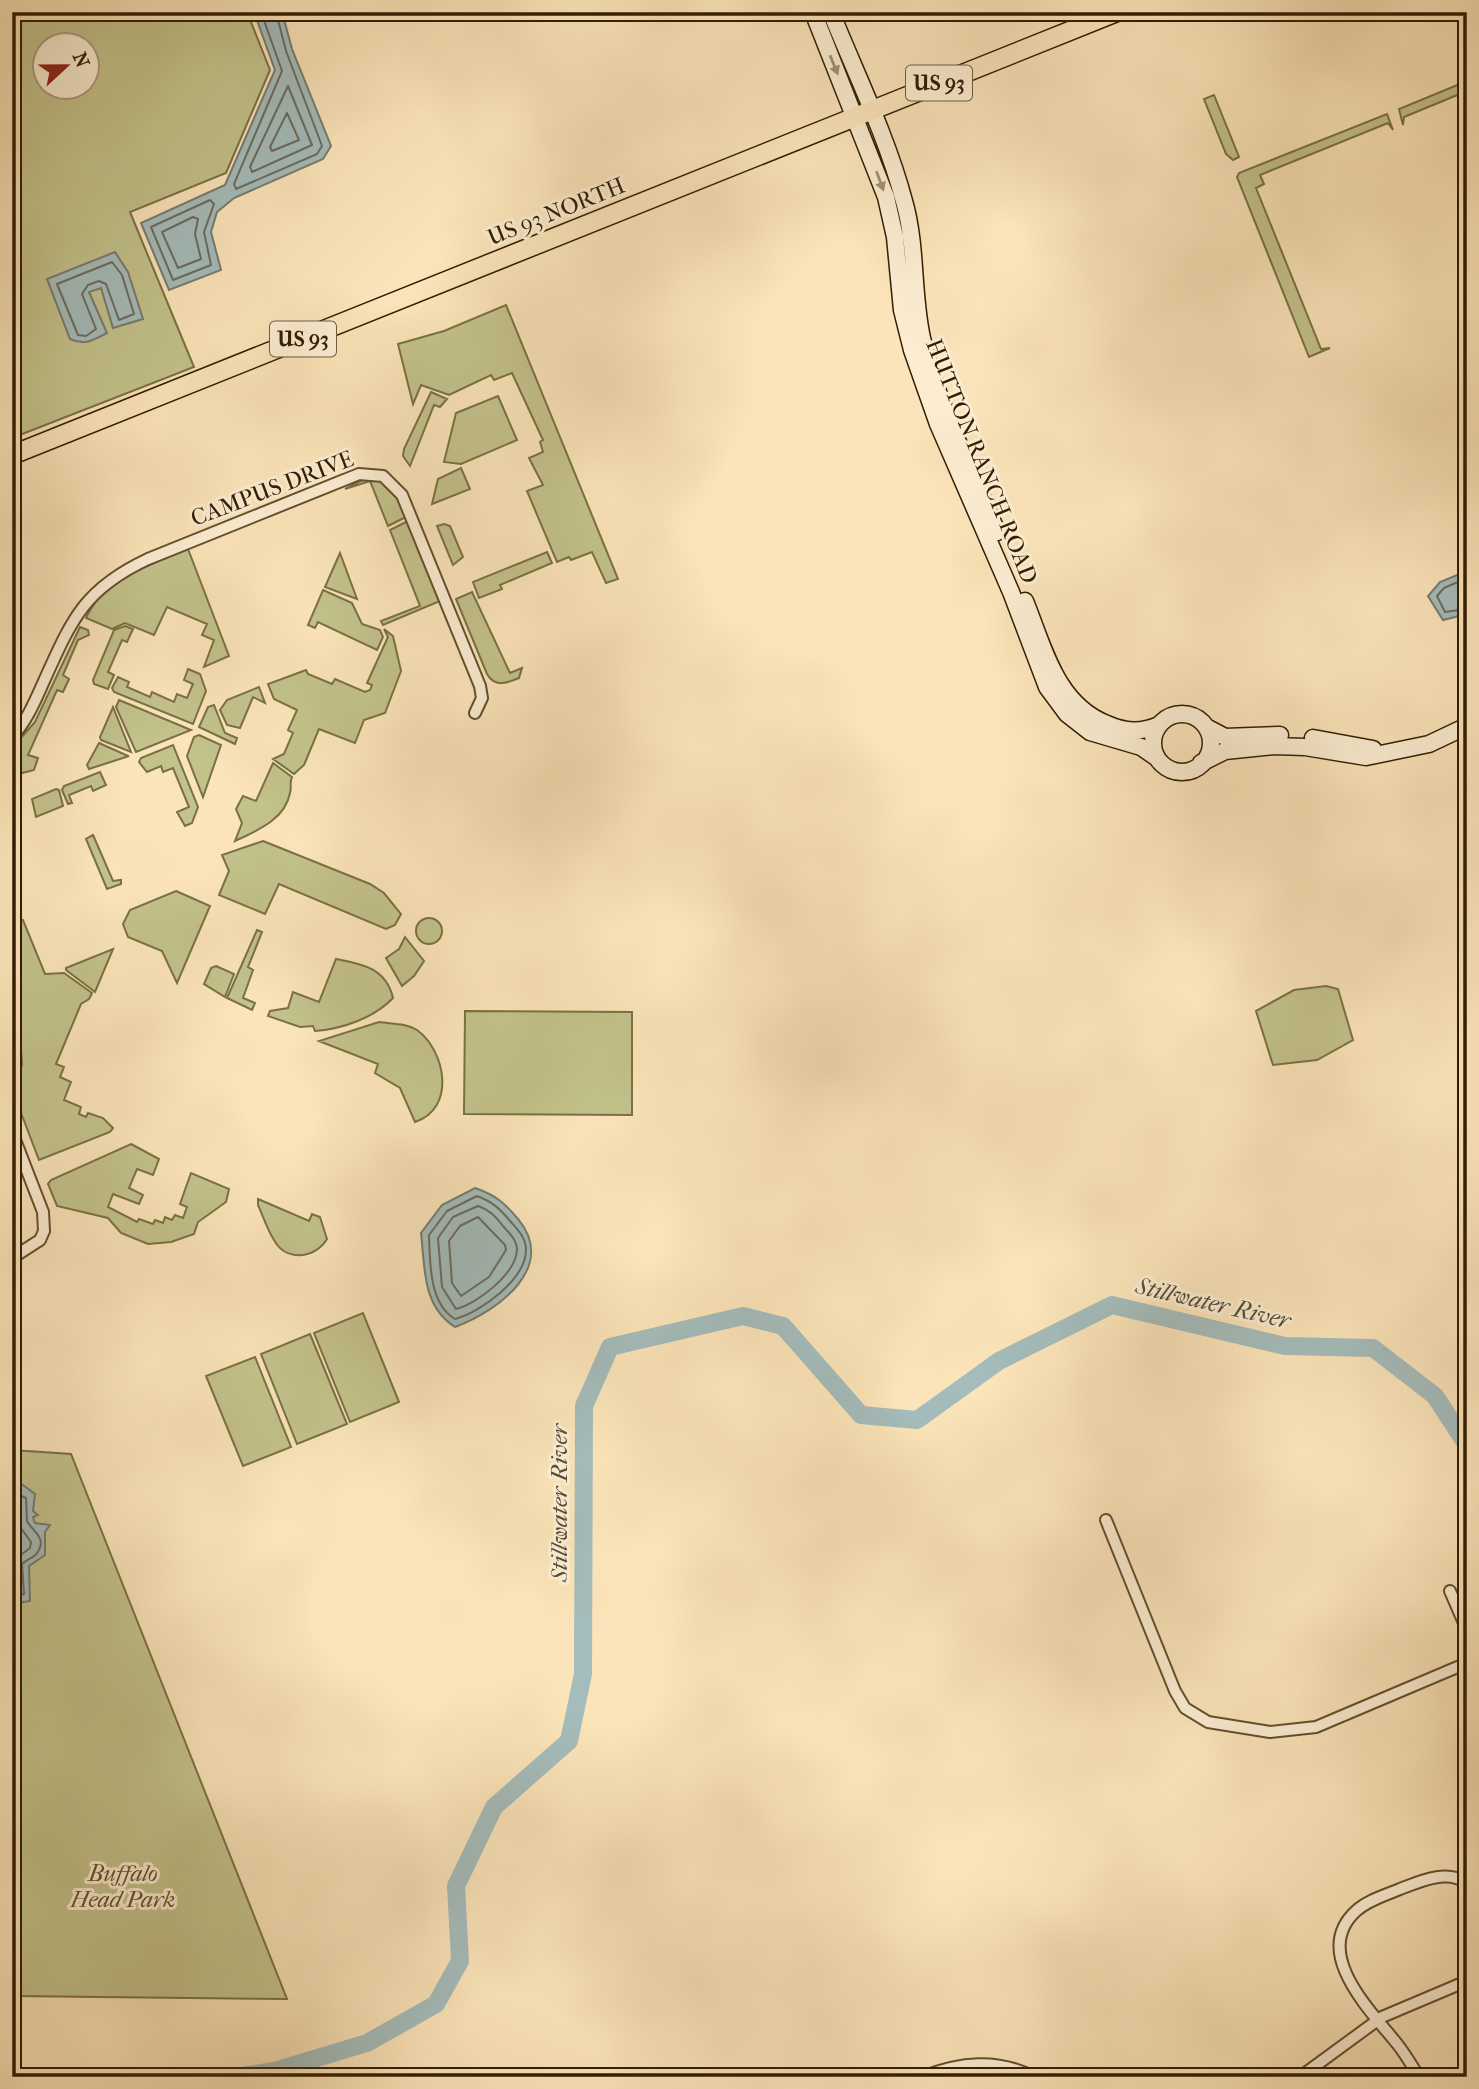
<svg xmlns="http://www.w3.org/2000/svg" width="1479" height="2089" viewBox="0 0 1479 2089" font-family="'IM FELL French Canon',serif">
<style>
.green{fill:#c3c28b;stroke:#7a7046;stroke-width:2;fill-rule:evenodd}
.water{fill:#a4bcbb;stroke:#767c70;stroke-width:2}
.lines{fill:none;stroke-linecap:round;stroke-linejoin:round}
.shore{stroke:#6b6c5e;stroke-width:2}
.river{stroke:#a4bcbb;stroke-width:18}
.street-casing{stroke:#644f2e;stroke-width:14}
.secondary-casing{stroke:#321d00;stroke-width:19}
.primary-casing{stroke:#321d00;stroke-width:21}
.street{stroke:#fcedd2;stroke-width:10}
.secondary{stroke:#fcedd2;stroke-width:16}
.primary{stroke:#fbe4b9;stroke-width:18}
.oneway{fill:#a18f74}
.labels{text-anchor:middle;stroke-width:6;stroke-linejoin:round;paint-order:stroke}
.shield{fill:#fcedd2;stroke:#6f5b3f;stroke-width:2}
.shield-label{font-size:21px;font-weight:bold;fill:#321d00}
.street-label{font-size:23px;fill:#321d00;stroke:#fcedd2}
.park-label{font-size:23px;font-style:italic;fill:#5e4f2a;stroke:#fcedd2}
.water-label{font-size:24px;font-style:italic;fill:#544d38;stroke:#fcedd2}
</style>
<rect width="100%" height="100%" fill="#fbe4b9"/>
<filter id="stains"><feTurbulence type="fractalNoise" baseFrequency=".00286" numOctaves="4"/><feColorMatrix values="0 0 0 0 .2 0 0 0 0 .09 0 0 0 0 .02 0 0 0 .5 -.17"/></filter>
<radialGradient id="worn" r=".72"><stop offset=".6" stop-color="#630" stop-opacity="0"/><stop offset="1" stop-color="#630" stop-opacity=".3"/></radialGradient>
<path class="green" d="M 12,12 L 247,12 L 270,70 L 226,173 L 130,212 L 194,367 L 12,438 ZM 46,46 L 88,46 L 88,88 L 46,88 Z
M 1467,81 L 1467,91 L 1404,117 L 1403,125 L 1399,109 Z
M 1214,95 L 1239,157 L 1233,160 L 1226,154 L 1204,99 Z
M 1387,114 L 1393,130 L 1388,123 L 1260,175 L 1264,184 L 1256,188 L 1321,349 L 1330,348 L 1309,357 L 1237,177 L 1239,173 Z
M 506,305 L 618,579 L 606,583 L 592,552 L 571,560 L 569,557 L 557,562 L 527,491 L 543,485 L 529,458 L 543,452 L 540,442 L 543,440 L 512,373 L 494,380 L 491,375 L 449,395 L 421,385 L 413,404 L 398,344 L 444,331 Z
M 431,392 L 447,399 L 440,407 L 434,405 L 410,466 L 403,456 L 404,449 Z
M 498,396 L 517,440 L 461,464 L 444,462 L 456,413 Z
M 461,468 L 470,489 L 432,504 L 438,479 Z
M 366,478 L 383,480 L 398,496 L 406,517 L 388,526 L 370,481 L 345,489 Z
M 408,521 L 440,601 L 383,625 L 381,621 L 420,606 L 390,530 Z
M 444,524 L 450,526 L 463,557 L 453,565 L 437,526 Z
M 188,549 L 229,656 L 204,667 L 214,640 L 202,635 L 207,624 L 167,607 L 154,635 L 125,623 L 112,629 L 86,618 C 102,580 153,563 188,549 Z
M 547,552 L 552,563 L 500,585 L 502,589 L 479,598 L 473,582 Z
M 340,553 L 357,599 L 325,587 Z
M 323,590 L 352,603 L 362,624 L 380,630 L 383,637 L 377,650 L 318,622 L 315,628 L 308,625 Z
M 472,592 L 510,673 L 522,668 L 519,678 C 507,683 495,688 487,674 L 456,599 Z
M 125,626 L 133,629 L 127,642 L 122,640 L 108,672 L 114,675 L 108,689 L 94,684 L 93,680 L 114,630 Z
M 80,627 L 88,630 L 89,635 L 78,640 L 63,675 L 69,679 L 63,692 L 57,690 L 28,755 L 38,758 L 34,770 L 22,773 L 12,760 L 12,748 L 35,722 Z
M 384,629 L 393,636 L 401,671 L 385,713 L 364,720 L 355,743 L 319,729 L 304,765 L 294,774 L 273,759 L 284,754 L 293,733 L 288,730 L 297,710 L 274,699 L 268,684 L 306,670 L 308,674 L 332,684 L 335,679 L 365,692 L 370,690 L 372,685 L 367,683 L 388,637 Z
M 188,669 L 200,674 L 206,691 L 193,724 L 114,692 L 112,688 L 118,677 L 129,682 L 127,687 L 150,697 L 152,692 L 174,702 L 177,694 L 187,698 L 193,684 L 184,680 Z
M 259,687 L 265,703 L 253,697 L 240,728 L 227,725 L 220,710 L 227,700 Z
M 119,700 L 191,730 L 136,752 L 116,707 Z
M 214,705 L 225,733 L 237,738 L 235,744 L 199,727 L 208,707 Z
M 113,707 L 131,752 L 101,740 L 100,737 Z
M 199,735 L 221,745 L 203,797 L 187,756 L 194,737 Z
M 99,743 L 128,756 L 129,756 L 89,769 L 87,765 Z
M 173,745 L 198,807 L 192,823 L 185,826 L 177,812 L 189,807 L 173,768 L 163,772 L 161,766 L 147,772 L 139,762 L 141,758 Z
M 273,763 L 292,777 C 289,783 292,787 290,793 C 285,820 256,831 235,841 L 242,823 L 236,809 L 243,796 L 256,801 Z
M 100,772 L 106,785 L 93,791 L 91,786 L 69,795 L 72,803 L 68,804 L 62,790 L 64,786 Z
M 56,789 L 59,790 L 63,806 L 36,817 L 32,799 Z
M 93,835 L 113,881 L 121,880 L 121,884 L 107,889 L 86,839 Z
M 263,841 L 370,884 L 384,893 L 401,914 L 395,925 L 386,929 L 279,884 L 265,914 L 219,895 L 229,871 L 222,855 Z
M 176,891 L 210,906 L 177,983 L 162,951 L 128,937 L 123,924 L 130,910 Z
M 12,917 L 23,920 L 45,974 L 64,973 L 92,993 L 89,999 L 81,1004 L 56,1064 L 64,1067 L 60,1077 L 71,1082 L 64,1100 L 81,1107 L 79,1114 L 86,1117 L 88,1113 L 103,1118 L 113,1128 L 110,1132 L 39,1160 L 15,1097 L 22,1064 L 21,1051 L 12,1033 Z
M416 931a13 13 0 1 1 26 0a13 13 0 1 1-26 0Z
M 257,930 L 262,932 L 248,967 L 253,970 L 243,998 L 255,1003 L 252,1010 L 227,998 Z
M 405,937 L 424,961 L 414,976 L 402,986 L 386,958 L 399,949 Z
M 113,949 L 95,992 L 66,970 L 66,968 Z
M 336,959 C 362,964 386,968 393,998 C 374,1018 342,1029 315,1031 L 313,1026 L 300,1027 L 268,1016 L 270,1011 L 288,1008 L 293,992 L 319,1002 Z
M 216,966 L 234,974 L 225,997 L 204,984 L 211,968 Z
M 1326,986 L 1338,989 L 1353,1040 L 1317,1060 L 1273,1065 L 1256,1011 L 1294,990 Z
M 465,1011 L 632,1012 L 632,1115 L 464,1114 Z
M 379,1022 C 392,1024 406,1023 417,1030 C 446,1051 456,1109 415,1122 L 400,1088 L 375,1073 L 378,1064 L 319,1041 Z
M 131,1144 L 159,1159 L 153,1175 L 137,1169 L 129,1188 L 143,1195 L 139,1204 L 113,1194 L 108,1207 L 137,1222 L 139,1219 L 153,1224 L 155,1220 L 163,1223 L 165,1217 L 172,1220 L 175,1215 L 183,1218 L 187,1207 L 180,1204 L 191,1173 L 229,1189 L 226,1202 L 198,1222 L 194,1234 L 171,1242 L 148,1244 L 121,1233 L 108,1218 L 57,1206 L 48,1184 L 51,1180 Z
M 258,1199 L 309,1221 L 312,1214 L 320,1217 L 327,1239 C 315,1259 286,1262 274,1240 C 267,1229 263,1216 258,1205 Z
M 363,1313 L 399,1402 L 350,1422 L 314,1333 Z
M 310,1334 L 347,1424 L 297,1444 L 261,1354 Z
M 255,1357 L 291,1447 L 243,1466 L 206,1376 Z
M 12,1450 L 71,1454 L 287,1999 L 12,1996 Z"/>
<path class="water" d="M 254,12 L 282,12 L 292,49 L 331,146 L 323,159 L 234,198 L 217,212 L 211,232 L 221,270 L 169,290 L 141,223 L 225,185 L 275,70 Z
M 115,252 L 128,272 L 143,319 L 113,328 L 101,288 L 89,292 L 107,333 C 93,340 85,346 70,339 L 47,279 Z
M 1467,571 L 1467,614 L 1443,620 L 1428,596 L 1440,582 Z
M 475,1188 C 495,1195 504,1202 518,1219 C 558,1267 498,1311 455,1327 C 422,1306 425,1268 421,1233 L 442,1205 Z
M 23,1485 L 35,1494 L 33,1511 L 38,1515 L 33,1517 L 35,1523 L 50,1525 L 45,1532 L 45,1555 L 29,1566 L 30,1601 L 12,1604 L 12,1486 Z"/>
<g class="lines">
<path class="shore" d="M 261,12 L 282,71 L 234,184 L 236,189 L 317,154 L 322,146 L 286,51 L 276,12
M 288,86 L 312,145 L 252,172 L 250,167 Z
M 287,113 L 299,140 L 272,151 L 270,147 Z
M 210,200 L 214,204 L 204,232 L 211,265 L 173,280 L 151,227 Z
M 193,217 L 198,219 L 195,234 L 201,259 L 178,268 L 162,232 Z
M 112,262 L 122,275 L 134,314 L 119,320 L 106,284 L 99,281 L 88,285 L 82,294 L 96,329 L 86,336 L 78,335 L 57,284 Z
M 1467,578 L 1444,588 L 1437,596 L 1445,612 L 1467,609
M 477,1196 C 493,1202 500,1209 511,1222 C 518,1230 526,1238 526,1250 C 526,1279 481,1312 455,1319 C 429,1304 430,1262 429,1235 L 447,1211 Z
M 478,1206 C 490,1210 495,1216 503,1226 C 509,1233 517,1240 517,1249 C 517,1273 477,1304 456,1309 L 442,1287 L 438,1238 L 453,1217 Z
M 478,1217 L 505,1245 L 506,1250 L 489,1277 L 461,1296 L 452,1283 L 449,1241 L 460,1226 Z
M 12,1492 L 26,1498 L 27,1521 C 32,1531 48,1538 37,1553 C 34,1558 27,1559 22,1564 L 24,1594 L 12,1597
M 12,1501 L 18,1505 L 18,1524 L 31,1542 L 30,1548 L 15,1559 L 15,1585 L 12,1588"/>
<path class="river" d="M 236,2077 L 274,2071 L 367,2043 L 436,2004 L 460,1961 L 456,1886 L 494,1807 L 569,1741 L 583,1674 L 584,1406 L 610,1347 L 743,1316 L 783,1326 L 861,1415 L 917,1420 L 999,1361 L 1112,1305 L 1285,1346 L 1373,1348 L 1435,1396 L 1467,1445"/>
<g class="street-casing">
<path id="street" d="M 12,737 C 27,721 35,701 44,681 C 72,619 84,589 148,559 L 359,474 L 383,476 L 402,495 L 480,686 L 482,698 L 475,713
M 12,1132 L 43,1212 L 44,1231 L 40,1240 L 12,1258
M 1106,1520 L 1175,1691 L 1185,1708 L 1208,1722 L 1270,1732 L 1316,1727 L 1467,1663
M 1450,1591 L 1467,1630
M 922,2077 C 960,2062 997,2058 1034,2077
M 1300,2077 L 1382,2017 L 1467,1981
M 1419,2077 C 1412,2066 1406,2055 1398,2045 C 1372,2012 1310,1953 1356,1911 C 1368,1900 1386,1895 1400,1889 C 1421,1881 1446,1869 1467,1883"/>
</g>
<g class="secondary-casing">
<path id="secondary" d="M 813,12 L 886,197 L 895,237 L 902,310 L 912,350 L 938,424 L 1011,592 L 1047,687 L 1067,714 L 1090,732 L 1141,747 L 1157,758
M 831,12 C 856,74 887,137 904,201 C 917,246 912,293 922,338 C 936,401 972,472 997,532
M 1025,601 C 1044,648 1056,704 1107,724 C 1125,732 1141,733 1159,725
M1153 743a29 29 0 1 1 58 0a29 29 0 1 1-58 0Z
M 1206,727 L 1225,737 L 1280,735
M 1313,738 L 1373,749
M 1201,763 L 1225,751 L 1274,746 L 1305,747 L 1366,757 L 1429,744 L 1467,726"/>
</g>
<g class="primary-casing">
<path id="primary" d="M 12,455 L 1117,12"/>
</g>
<use href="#street" class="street"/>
<use href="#secondary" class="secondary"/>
<use href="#primary" class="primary"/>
</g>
<defs><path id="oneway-solid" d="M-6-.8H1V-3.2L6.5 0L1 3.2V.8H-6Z" transform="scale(1.75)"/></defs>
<g class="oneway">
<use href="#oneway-solid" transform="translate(834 65) rotate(68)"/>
<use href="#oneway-solid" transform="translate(880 181) rotate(70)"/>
</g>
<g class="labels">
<g class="shield">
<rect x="906" y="65.5" width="66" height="35" rx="5"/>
<rect x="270" y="321.5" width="66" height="35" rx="5"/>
</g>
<g class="shield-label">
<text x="939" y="90">US 93</text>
<text x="303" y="346">US 93</text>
</g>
<g class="street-label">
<text transform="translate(556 211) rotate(-22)" y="8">US 93 NORTH</text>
<text transform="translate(982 461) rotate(68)" y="8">HUTTON RANCH ROAD</text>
<text transform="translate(272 488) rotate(-21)" y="8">CAMPUS DRIVE</text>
</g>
<g class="park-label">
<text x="123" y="1881">Buffalo<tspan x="123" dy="26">Head Park</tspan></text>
</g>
<g class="water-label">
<text transform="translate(1213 1303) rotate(13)" y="8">Stillwater River</text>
<text transform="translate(559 1503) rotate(-90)" y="8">Stillwater River</text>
</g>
</g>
<rect width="1479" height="2089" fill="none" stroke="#fbe4b9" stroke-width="42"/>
<rect x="14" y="14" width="1451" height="2061" fill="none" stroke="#321d00" stroke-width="3.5"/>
<rect x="21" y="21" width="1437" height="2047" fill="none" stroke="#321d00" stroke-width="2"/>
<g transform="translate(66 66) rotate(68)"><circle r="33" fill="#fcedd2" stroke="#ab9a7e" stroke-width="2"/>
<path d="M0-5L12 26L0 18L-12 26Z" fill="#8f2418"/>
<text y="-10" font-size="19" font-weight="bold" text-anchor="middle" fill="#321d00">N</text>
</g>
<rect width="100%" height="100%" filter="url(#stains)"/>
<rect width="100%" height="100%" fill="url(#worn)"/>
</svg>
